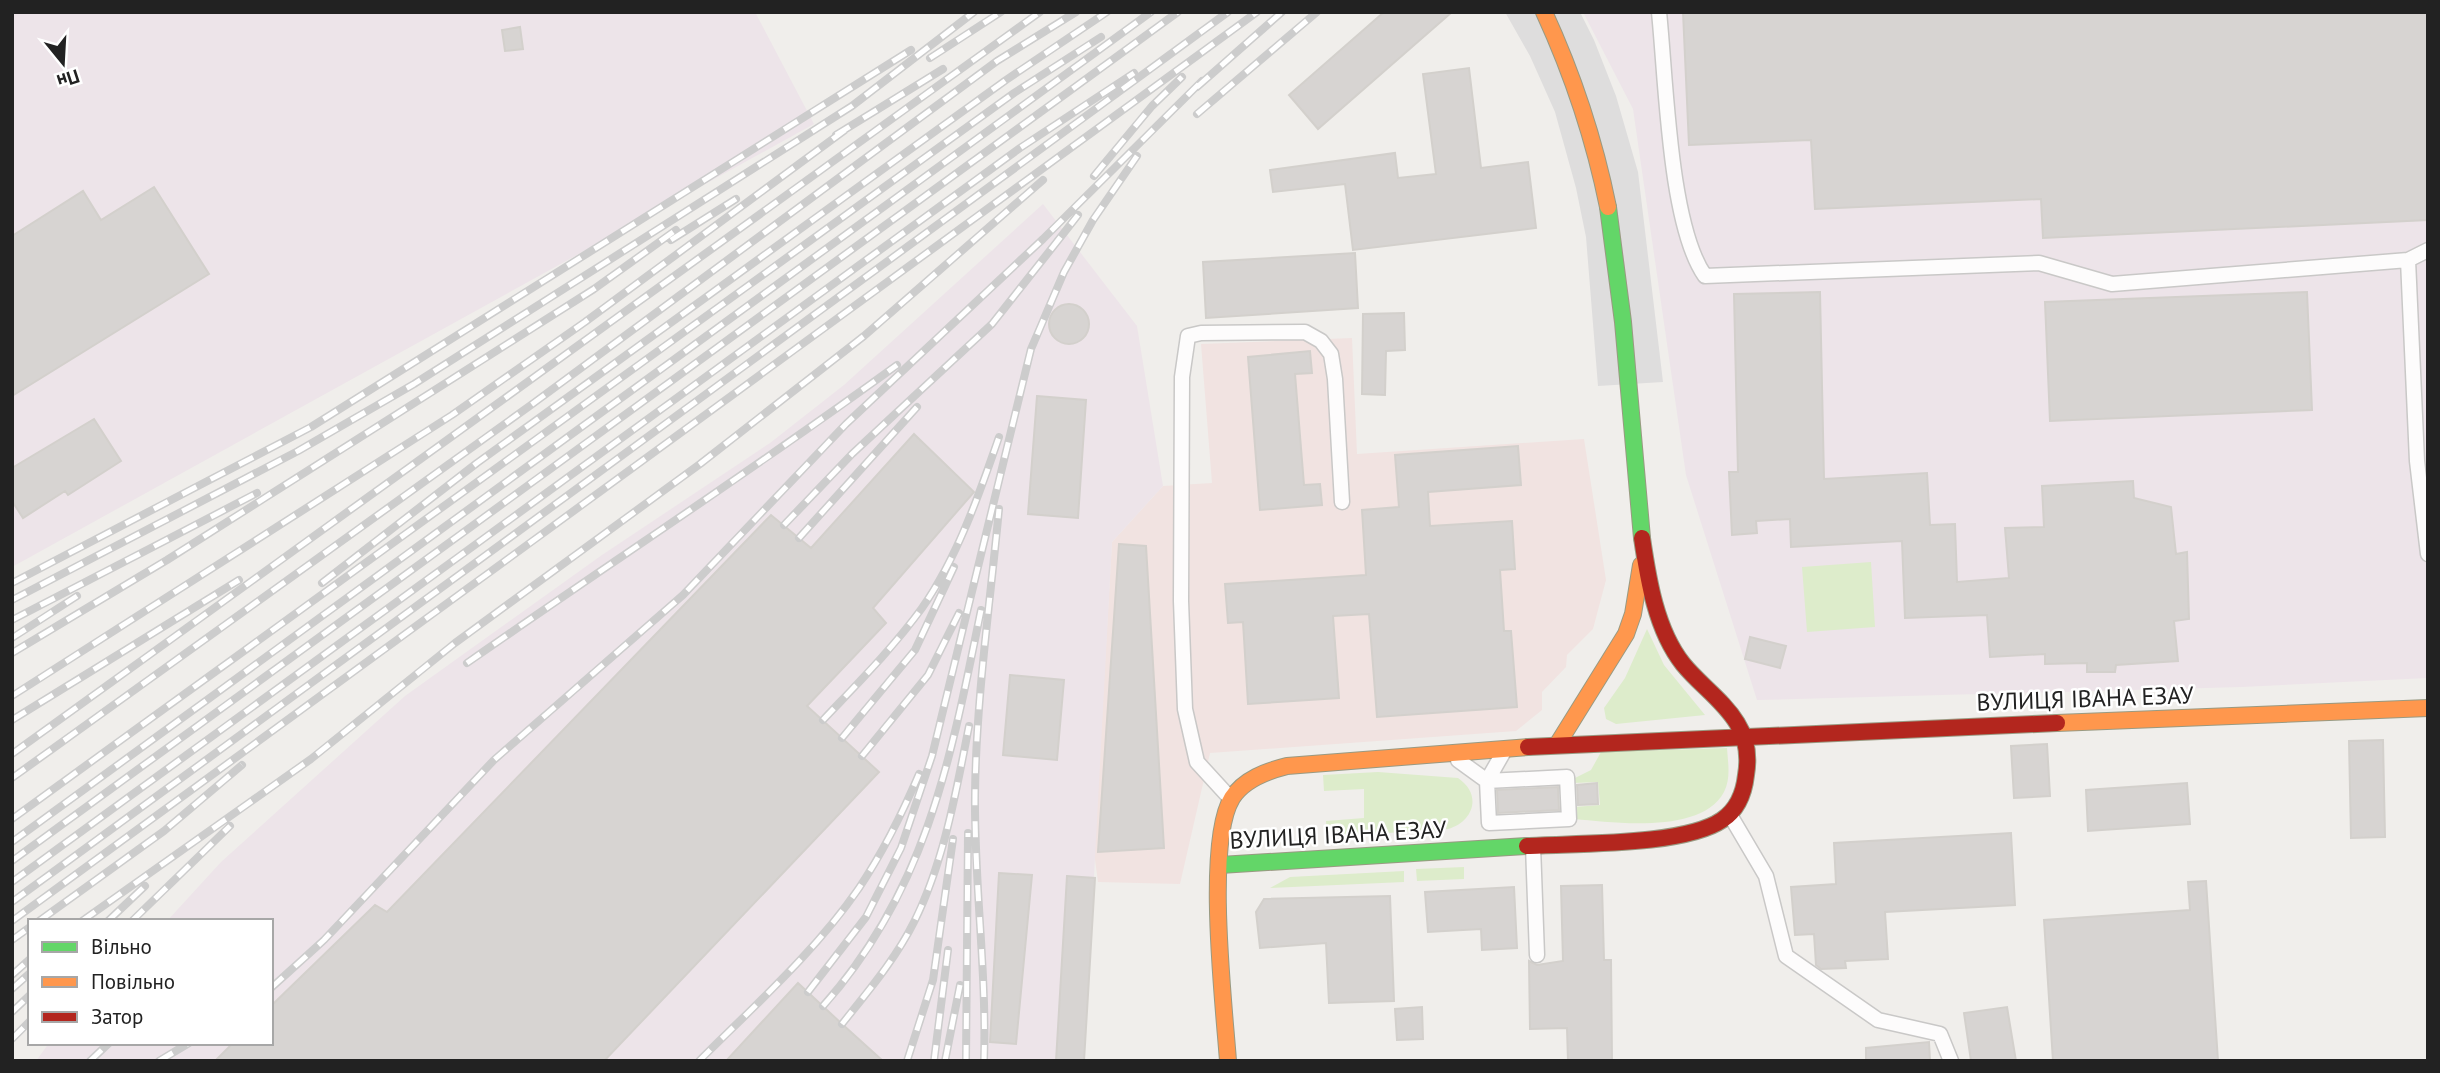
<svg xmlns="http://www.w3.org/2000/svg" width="2440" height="1073" viewBox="0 0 2440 1073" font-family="'PT Sans',sans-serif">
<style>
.commercial{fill:#f1e3e1}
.industrial{fill:#ede4e9}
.grass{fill:#ddeccb}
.pier{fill:#dedddd}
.building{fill:#d7d4d2;stroke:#d3d0cc;stroke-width:2}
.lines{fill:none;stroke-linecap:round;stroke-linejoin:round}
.lane-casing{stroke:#c9c8c7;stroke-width:17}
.fast-casing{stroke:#999a82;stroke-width:18}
.slow-casing{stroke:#999a82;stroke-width:18}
.jam-casing{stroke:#999a82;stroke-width:18}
.lane{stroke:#fdfcfc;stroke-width:14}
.fast{stroke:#63d668;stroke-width:16}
.slow{stroke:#ff974d;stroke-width:16}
.jam{stroke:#b3261e;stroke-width:16}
.rail-casing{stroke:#ccc;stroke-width:8}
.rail{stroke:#fff;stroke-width:5;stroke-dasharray:16;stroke-linecap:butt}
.labels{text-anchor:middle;stroke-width:5;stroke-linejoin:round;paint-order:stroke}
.street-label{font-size:24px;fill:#222;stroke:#fff}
</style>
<rect width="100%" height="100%" fill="#f0eeeb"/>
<path class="commercial" d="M 1352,338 L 1357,454 L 1584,439 L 1606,580 L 1593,629 L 1567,655 L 1566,667 L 1542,692 L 1542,710 L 1516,731 L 1210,753 L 1180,884 L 1098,882 L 1094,852 L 1112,542 L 1163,486 L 1212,483 L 1201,344 Z"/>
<path class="industrial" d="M 12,12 L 755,12 L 814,124 L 12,567 Z
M 1583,12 L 2428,12 L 2428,678 L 2242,687 L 1757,700 L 1686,475 L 1633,109 Z
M 1043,204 L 1137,326 L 1163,486 L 1112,542 L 1084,1061 L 36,1061 L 49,1043 L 271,1043 L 271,921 L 167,921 L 221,862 L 405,696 L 602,555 L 770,443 L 844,385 Z"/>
<path class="grass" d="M 1871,562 L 1875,627 L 1807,632 L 1802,567 Z
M 1647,629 L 1664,665 L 1705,715 L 1616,724 L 1606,719 L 1604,708 L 1625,678 Z
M 1727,748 C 1728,763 1731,778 1724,792 C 1702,834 1615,823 1575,819 L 1574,807 L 1600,805 L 1598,782 L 1573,783 L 1573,779 L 1591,770 L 1601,752 Z
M 1378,772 L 1458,778 C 1483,795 1473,822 1448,829 L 1327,837 L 1326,821 L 1364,818 L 1364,789 L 1324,791 L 1323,775 Z
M 1464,867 L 1464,879 L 1417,881 L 1416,869 Z
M 1404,871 L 1404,882 L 1270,888 L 1290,877 Z"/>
<path class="pier" d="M 1505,12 L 1580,12 L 1594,40 L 1616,96 L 1638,172 L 1663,382 L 1598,386 L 1586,237 L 1576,188 L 1555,112 L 1530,56 Z"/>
<path class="building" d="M 1384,12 L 1452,12 L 1318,129 L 1289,95 Z
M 1683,12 L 2428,12 L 2428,220 L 2043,238 L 2041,199 L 1815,209 L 1811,140 L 1689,145 Z
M 520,27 L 523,49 L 505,51 L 502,30 Z
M 1469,68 L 1481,168 L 1528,162 L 1536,228 L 1353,250 L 1345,184 L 1273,192 L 1270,170 L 1395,153 L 1398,178 L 1436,174 L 1423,74 Z
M 154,187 L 209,274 L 12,396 L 12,236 L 83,191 L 101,220 Z
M 1355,253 L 1358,308 L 1206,318 L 1203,262 Z
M 1820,292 L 1824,479 L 1927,473 L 1930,525 L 1955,524 L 1957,582 L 2009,578 L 2005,528 L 2044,527 L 2042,486 L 2133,481 L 2134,498 L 2171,507 L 2176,554 L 2187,552 L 2189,619 L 2174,621 L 2178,661 L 2116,665 L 2115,672 L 2087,672 L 2087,663 L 2045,664 L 2045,654 L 1990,657 L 1987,615 L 1905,618 L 1902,541 L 1791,547 L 1790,519 L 1756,521 L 1757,533 L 1732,535 L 1729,472 L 1738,472 L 1734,294 Z
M 2307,292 L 2312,410 L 2050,421 L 2045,302 Z
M1049 324a20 20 0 1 1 40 0a20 20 0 1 1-40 0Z
M 1404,313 L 1405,350 L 1386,351 L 1385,395 L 1362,394 L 1363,314 Z
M 1310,351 L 1312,373 L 1295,374 L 1304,485 L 1320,484 L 1322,505 L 1260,510 L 1248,357 Z
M 1037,396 L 1086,400 L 1078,518 L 1028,514 Z
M 94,419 L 121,461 L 68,495 L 65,491 L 23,518 L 12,501 L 12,468 Z
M 914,434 L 974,492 L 873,608 L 886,623 L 807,706 L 879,772 L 604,1061 L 215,1061 L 233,1043 L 271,1043 L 271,1006 L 375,905 L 387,912 L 771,515 L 811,548 Z
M 1518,446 L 1521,485 L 1428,492 L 1430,526 L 1512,521 L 1515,569 L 1500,570 L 1504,631 L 1511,631 L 1517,707 L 1377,717 L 1369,614 L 1333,616 L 1339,698 L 1248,704 L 1243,622 L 1228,623 L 1225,584 L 1366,575 L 1362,510 L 1399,507 L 1395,455 Z
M 1119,544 L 1146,546 L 1164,848 L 1098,852 Z
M 1750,637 L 1786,646 L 1780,668 L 1745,659 Z
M 1010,675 L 1064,680 L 1057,760 L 1003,755 Z
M 2383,740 L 2385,837 L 2351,838 L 2349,741 Z
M 2047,744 L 2050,796 L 2014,798 L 2011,746 Z
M 1597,783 L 1598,804 L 1578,805 L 1577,785 Z
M 2187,783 L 2190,824 L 2088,831 L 2086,790 Z
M 1558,787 L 1559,810 L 1498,813 L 1497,790 Z
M 2011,833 L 2015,905 L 1885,912 L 1888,959 L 1845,961 L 1846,968 L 1821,969 L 1816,965 L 1814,934 L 1795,935 L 1791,887 L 1836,884 L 1834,843 Z
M 999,873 L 1032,875 L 1016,1044 L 990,1042 Z
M 1067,876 L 1095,878 L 1084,1061 L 1056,1061 Z
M 2206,881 L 2218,1061 L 2053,1061 L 2044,920 L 2190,910 L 2188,882 Z
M 1602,885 L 1604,960 L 1611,960 L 1612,1061 L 1568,1061 L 1567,1028 L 1530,1029 L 1529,961 L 1537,965 L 1563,961 L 1561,886 Z
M 1514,887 L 1517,948 L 1482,950 L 1481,929 L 1428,932 L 1425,892 Z
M 1390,896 L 1394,1001 L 1329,1003 L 1326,943 L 1260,948 L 1256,912 L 1264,899 Z
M 798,983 L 842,1024 L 883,1061 L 726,1061 Z
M 1422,1007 L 1423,1039 L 1397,1040 L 1395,1009 Z
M 2007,1007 L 2016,1061 L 1971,1061 L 1964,1013 Z
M 1929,1042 L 1930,1061 L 1866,1061 L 1866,1048 Z"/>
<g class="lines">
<g class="lane-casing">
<path id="lane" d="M 1659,12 C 1666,78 1669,225 1705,276 L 2039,263 L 2112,284 L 2408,260 L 2417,461 L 2428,554
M 2408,260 L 2428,250
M 1458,760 L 1487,781 L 1567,777 L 1569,819 L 1489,823 L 1487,781 L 1503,753
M 1230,798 L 1197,762 L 1185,709 L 1181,601 L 1182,377 L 1188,336 L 1201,333 L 1305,332 L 1321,341 L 1331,354 L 1335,379 L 1342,502
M 1730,815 L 1766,876 L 1786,956 L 1878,1020 L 1940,1034 L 1951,1061
M 1533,846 L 1537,955"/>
</g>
<g class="fast-casing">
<path id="fast" d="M 1608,207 L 1623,322 L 1642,538
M 1220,865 L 1527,846"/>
</g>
<g class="slow-casing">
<path id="slow" d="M 1544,12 C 1573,75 1594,138 1608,207
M 2057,723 L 2428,708
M 1557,745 L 1626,634 L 1633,614 L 1641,565
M 1228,1061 C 1224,1005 1205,842 1232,798 C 1244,779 1267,771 1287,766 L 1528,747"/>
</g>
<g class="jam-casing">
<path id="jam" d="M 1528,747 L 2057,723
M 1527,846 C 1576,843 1684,846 1722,820 C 1737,810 1744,793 1746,775 C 1749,757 1747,739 1737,723 C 1723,700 1700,685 1683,664 C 1656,630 1648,579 1642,538"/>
</g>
<use href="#lane" class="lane"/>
<use href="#fast" class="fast"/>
<use href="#slow" class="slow"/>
<use href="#jam" class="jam"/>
<g class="rail-casing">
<path id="rail" d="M 930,58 L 1001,12
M 1197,87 L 1282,12
M 1197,114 L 1317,12
M 836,135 L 943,69
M 1094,176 L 1152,106 L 1182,77
M 671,240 L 736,199
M 784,525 L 852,454 L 992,324 L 1078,215
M 799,538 L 917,407
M 12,583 L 311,427 L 911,50
M 322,583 L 477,463 L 1006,80 L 1107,12
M 12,600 L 298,451 L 414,384 L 852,106 L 974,12
M 12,620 L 257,493
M 12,638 L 77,596
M 12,653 L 167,560 L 594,289 L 676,230
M 467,663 C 610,563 756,468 897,365
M 12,696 L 452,415 L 585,322 L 845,130
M 12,720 L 239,580
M 823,720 C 857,684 893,648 922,608 C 957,558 979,495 999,437
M 842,738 L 915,650 L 954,567
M 12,754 L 1040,12
M 862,756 L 928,675 L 959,613
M 12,778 L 531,405 L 997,61 L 1076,12
M 12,819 L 1014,93 L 1101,37
M 12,842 L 1151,12
M 12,861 L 1178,12
M 12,882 L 1020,148 L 1134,73
M 12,902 L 1228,12
M 12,921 L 1257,12
M 39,921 L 164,831 L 242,765
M 82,921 L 311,759 L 455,643 L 700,464 L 864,336 L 1043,180
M 108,921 L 145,886
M 132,921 L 230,826
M 12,940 L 30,927
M 12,975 L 30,959
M 271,988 L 324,940 L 494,760 L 683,595 L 846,424 L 1043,239 L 1202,81
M 12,989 L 30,973
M 808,992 L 866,917 L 901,848 L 932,756 L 1031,349 L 1064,272 L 1093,220 L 1137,156
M 823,1006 C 927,889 951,758 981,610
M 12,1012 L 30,995
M 842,1024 C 868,991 895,960 914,922 C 944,862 956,792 969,726
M 12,1039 L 30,1021
M 90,1061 L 109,1043
M 159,1061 L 189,1043
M 699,1061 C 754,1006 815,952 859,888 C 883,852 902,814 919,774
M 907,1061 L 933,980 L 953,839
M 934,1061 L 948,950
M 945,1061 L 960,985
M 966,1061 L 968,833
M 984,1061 C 987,972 974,884 975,795 C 976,700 990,604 999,509"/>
</g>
<use href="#rail" class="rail"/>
</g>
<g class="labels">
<g class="street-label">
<text transform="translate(2085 699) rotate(-2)" y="8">ВУЛИЦЯ ІВАНА ЕЗАУ</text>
<text transform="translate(1338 835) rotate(-3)" y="8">ВУЛИЦЯ ІВАНА ЕЗАУ</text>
</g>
</g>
<rect width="2440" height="1073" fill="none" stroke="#222222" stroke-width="28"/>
<rect x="28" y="919" width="245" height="126" fill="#ffffff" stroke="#a7a7a7" stroke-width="2"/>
<rect x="42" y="942" width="35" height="10" fill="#63d668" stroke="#a7a7a7" stroke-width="2"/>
<text x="91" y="954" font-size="21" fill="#222222">Вільно</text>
<rect x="42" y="977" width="35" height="10" fill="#ff974d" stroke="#a7a7a7" stroke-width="2"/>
<text x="91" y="989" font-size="21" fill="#222222">Повільно</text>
<rect x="42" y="1012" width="35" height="10" fill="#b3261e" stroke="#a7a7a7" stroke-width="2"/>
<text x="91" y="1024" font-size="21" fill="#222222">Затор</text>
<g transform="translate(63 63) rotate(162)" stroke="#ffffff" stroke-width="5" paint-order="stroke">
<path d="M0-5L12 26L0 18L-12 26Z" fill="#222222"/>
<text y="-10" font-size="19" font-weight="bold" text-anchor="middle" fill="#222222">Пн</text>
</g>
</svg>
